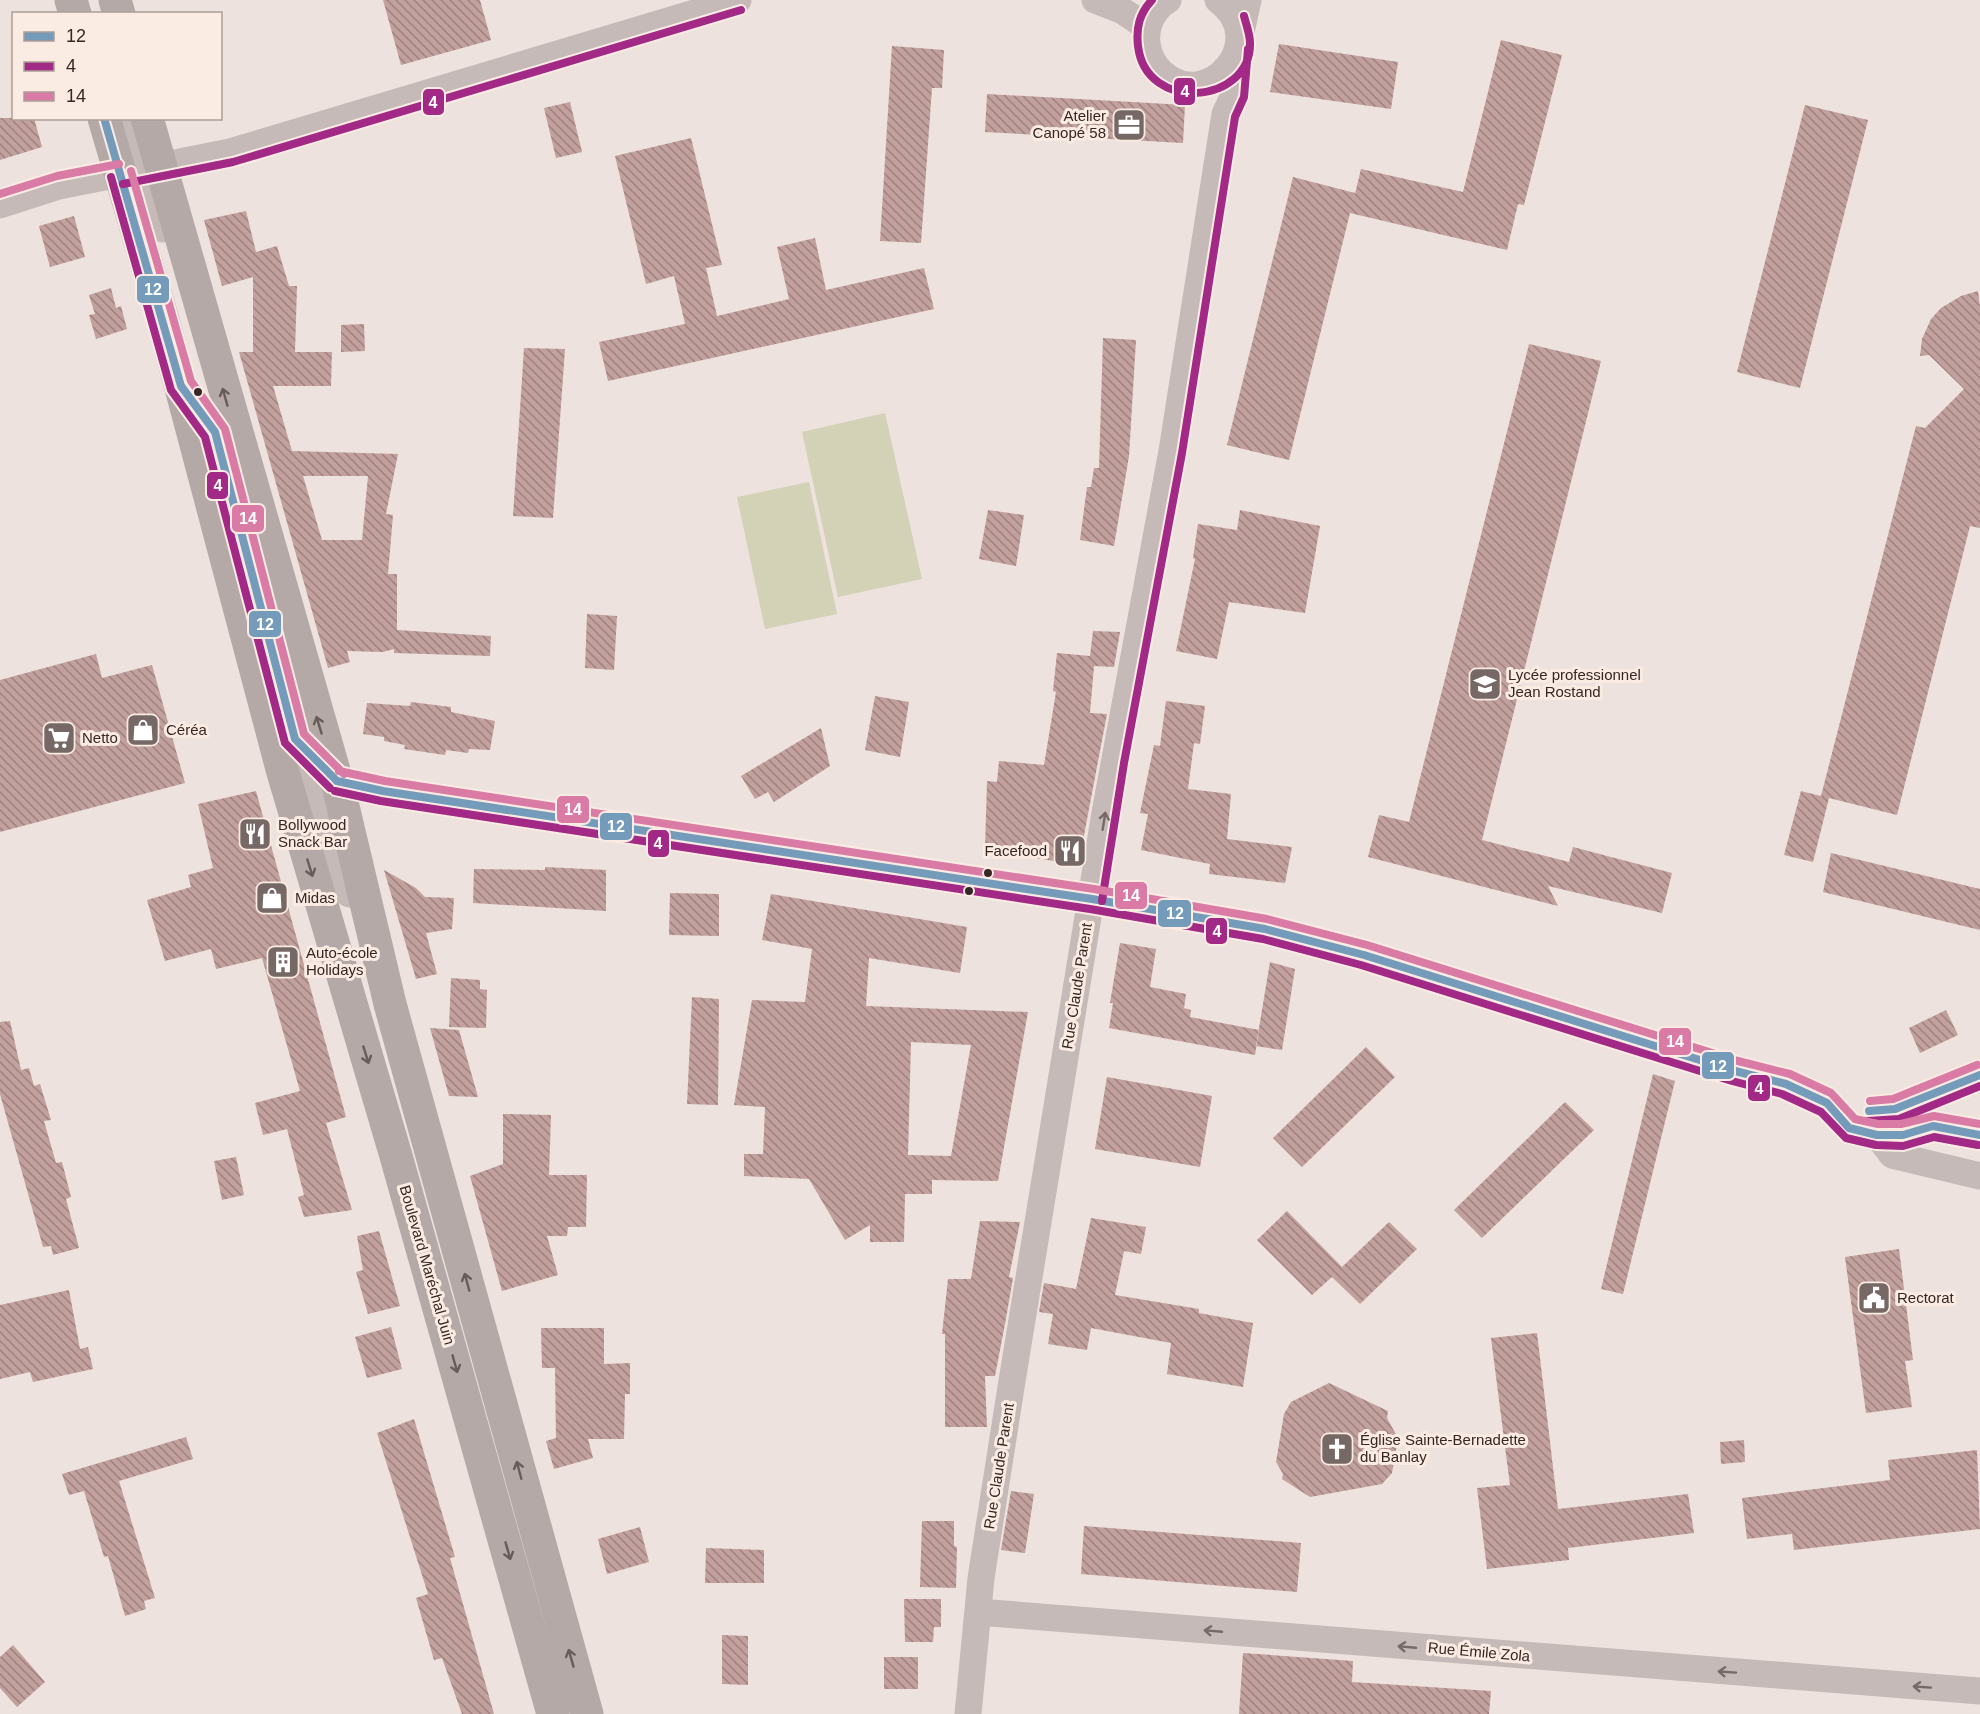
<svg xmlns="http://www.w3.org/2000/svg" width="1980" height="1714" viewBox="0 0 1980 1714" font-family="Helvetica,sans-serif">
<style>
.park{fill:#d3d1b6}
.building{fill:url(#building-back-hatch);fill-rule:evenodd}
.lines{fill:none;stroke-linecap:round;stroke-linejoin:round}
.minor{stroke:#c5bab7;stroke-width:27}
.primary{stroke:#b4a9a6;stroke-width:33}
.bus-1-casing{stroke:#faebe3;stroke-width:12}
.bus-2-casing{stroke:#faebe3;stroke-width:12}
.bus-3-casing{stroke:#faebe3;stroke-width:12}
.bus-1{stroke:#759bba;stroke-width:8}
.bus-2{stroke:#a22986;stroke-width:8}
.bus-3{stroke:#da7ba6;stroke-width:8}
.oneway{stroke:#685b59}
.oneway2{stroke:#766967}
.bus-dot{fill:#362725;stroke:#faebe3;stroke-width:2}
.labels{text-anchor:middle;stroke-width:6;stroke-linejoin:round;paint-order:stroke}
.poi-label{font-size:15px;fill:#362725;stroke:#faebe3;text-anchor:start}
.street-label{font-size:15px;fill:#362725;stroke:#faebe3}
.line-badge{stroke:#faebe3;stroke-width:2}
.badge-label{font-size:16px;text-anchor:middle;font-weight:bold;fill:#fff}
</style>
<defs>
<pattern id="building-back-hatch" width="6" height="6" patternUnits="userSpaceOnUse" patternTransform="scale(1.5)"><rect width="6" height="6" fill="#c2a09d"/><path d="M-1 5l2 2M0 0l6 6M5-1l2 2" fill="none" stroke="#9e8280"/></pattern>
</defs>
<rect width="100%" height="100%" fill="#ede2dd"/>
<path class="park" d="M 885,413 L 922,579 L 838,597 L 802,432 Z
M 809,482 L 837,614 L 765,629 L 737,497 Z"/>
<path class="building" d="M 383,0 L 480,0 L 491,40 L 401,65 Z
M 1501,40 L 1562,55 L 1524,205 L 1518,204 L 1507,250 L 1350,213 L 1289,460 L 1227,445 L 1293,177 L 1355,193 L 1353,202 L 1361,169 L 1463,192 Z
M 1279,44 L 1398,62 L 1391,109 L 1270,92 Z
M 892,46 L 944,50 L 942,88 L 932,88 L 921,243 L 880,241 Z
M 987,94 L 1185,105 L 1183,143 L 985,132 Z
M 570,102 L 582,152 L 556,158 L 544,108 Z
M 1805,105 L 1868,120 L 1800,388 L 1737,372 Z
M 0,118 L 34,118 L 42,147 L 0,160 Z
M 691,138 L 722,265 L 706,268 L 717,316 L 789,299 L 777,247 L 815,238 L 826,290 L 924,268 L 934,309 L 608,381 L 599,342 L 685,324 L 674,276 L 646,284 L 615,156 Z
M 246,211 L 256,252 L 277,246 L 289,286 L 297,286 L 295,352 L 332,352 L 331,386 L 273,386 L 292,451 L 398,454 L 386,514 L 393,515 L 388,574 L 397,574 L 397,630 L 491,636 L 490,656 L 394,653 L 394,649 L 383,652 L 347,651 L 350,662 L 328,668 L 239,352 L 253,352 L 253,277 L 222,286 L 204,220 ZM 303,476 L 368,476 L 362,540 L 322,540 Z
M 74,216 L 85,257 L 50,267 L 39,226 Z
M 111,288 L 116,308 L 121,306 L 127,329 L 96,339 L 89,315 L 95,314 L 89,295 Z
M 1978,291 L 1980,307 L 1980,528 L 1970,526 L 1897,815 L 1829,798 L 1813,862 L 1784,855 L 1801,791 L 1821,796 L 1916,426 L 1925,428 L 1964,389 L 1929,355 L 1920,356 L 1922,339 L 1931,319 L 1941,308 L 1961,296 Z
M 364,324 L 365,351 L 341,352 L 341,325 Z
M 1103,338 L 1136,340 L 1129,456 L 1114,546 L 1080,540 L 1087,487 L 1091,487 L 1094,468 L 1099,468 Z
M 1529,344 L 1601,361 L 1482,840 L 1569,862 L 1573,847 L 1672,873 L 1662,913 L 1548,886 L 1558,906 L 1368,857 L 1379,815 L 1409,822 Z
M 524,348 L 565,349 L 553,518 L 513,516 Z
M 988,510 L 1024,515 L 1016,566 L 979,559 Z
M 1240,510 L 1320,526 L 1305,613 L 1229,602 L 1217,659 L 1176,651 L 1195,559 L 1193,558 L 1198,524 L 1237,530 Z
M 587,614 L 617,616 L 614,670 L 585,668 Z
M 1093,631 L 1120,632 L 1114,667 L 1094,666 L 1090,713 L 1107,714 L 1081,851 L 1067,863 L 985,850 L 987,781 L 997,782 L 999,761 L 1044,765 L 1056,692 L 1053,691 L 1057,653 L 1090,656 Z
M 96,654 L 102,678 L 152,665 L 185,783 L 0,832 L 0,680 Z
M 875,696 L 909,702 L 900,757 L 865,750 Z
M 1166,701 L 1205,706 L 1200,744 L 1194,743 L 1188,789 L 1231,794 L 1227,839 L 1292,847 L 1285,883 L 1209,874 L 1210,864 L 1141,850 L 1148,814 L 1140,813 L 1154,745 L 1160,746 Z
M 411,702 L 451,707 L 451,712 L 495,721 L 490,750 L 469,749 L 468,753 L 446,750 L 445,755 L 404,749 L 405,745 L 384,741 L 384,737 L 363,734 L 367,703 L 410,706 Z
M 821,728 L 830,766 L 774,802 L 768,792 L 755,799 L 741,776 Z
M 256,791 L 346,1117 L 326,1123 L 352,1210 L 304,1217 L 298,1197 L 304,1195 L 287,1129 L 263,1135 L 255,1103 L 300,1091 L 262,958 L 216,969 L 211,949 L 165,961 L 147,900 L 191,887 L 188,875 L 213,868 L 198,804 Z
M 1831,853 L 1980,889 L 1980,930 L 1823,892 Z
M 545,867 L 606,870 L 606,911 L 473,903 L 474,869 L 545,870 Z
M 384,870 L 416,888 L 425,897 L 454,898 L 452,929 L 426,933 L 437,974 L 416,979 Z
M 670,893 L 719,894 L 719,936 L 669,935 Z
M 771,894 L 967,927 L 960,973 L 869,958 L 866,1006 L 1028,1012 L 998,1181 L 932,1180 L 932,1194 L 905,1194 L 904,1242 L 870,1242 L 870,1225 L 845,1240 L 809,1179 L 744,1176 L 744,1154 L 763,1154 L 765,1107 L 734,1105 L 752,1000 L 805,1002 L 812,949 L 762,940 ZM 911,1042 L 971,1045 L 951,1156 L 908,1155 Z
M 1120,943 L 1156,949 L 1150,987 L 1186,994 L 1184,1008 L 1191,1010 L 1190,1017 L 1259,1030 L 1255,1055 L 1109,1028 L 1113,1003 L 1110,1003 Z
M 1270,962 L 1295,969 L 1282,1050 L 1256,1046 Z
M 451,978 L 480,980 L 480,989 L 487,990 L 486,1028 L 449,1027 Z
M 692,997 L 719,999 L 718,1105 L 687,1104 Z
M 1946,1010 L 1958,1035 L 1920,1053 L 1909,1028 Z
M 10,1021 L 21,1070 L 29,1068 L 34,1086 L 40,1084 L 51,1120 L 44,1121 L 56,1163 L 62,1162 L 71,1197 L 66,1199 L 79,1248 L 53,1255 L 51,1246 L 43,1247 L 0,1094 L 0,1022 Z
M 430,1028 L 459,1030 L 478,1097 L 449,1096 Z
M 1366,1047 L 1395,1077 L 1302,1167 L 1273,1138 Z
M 1653,1074 L 1675,1081 L 1623,1294 L 1601,1289 Z
M 1107,1077 L 1212,1096 L 1200,1167 L 1095,1149 Z
M 1565,1102 L 1594,1130 L 1482,1238 L 1454,1210 Z
M 503,1114 L 551,1115 L 549,1175 L 587,1175 L 586,1227 L 568,1227 L 567,1236 L 547,1236 L 558,1275 L 502,1291 L 470,1176 L 503,1164 Z
M 236,1157 L 244,1195 L 222,1200 L 214,1161 Z
M 1287,1211 L 1342,1267 L 1389,1222 L 1417,1249 L 1360,1304 L 1332,1277 L 1312,1295 L 1257,1240 Z
M 1091,1218 L 1146,1227 L 1141,1254 L 1124,1251 L 1115,1295 L 1199,1309 L 1199,1313 L 1253,1323 L 1243,1387 L 1167,1374 L 1171,1343 L 1091,1328 L 1087,1350 L 1048,1344 L 1053,1314 L 1039,1312 L 1044,1283 L 1076,1289 Z
M 980,1221 L 1020,1222 L 1009,1277 L 1013,1278 L 1005,1324 L 995,1376 L 985,1376 L 987,1427 L 945,1427 L 945,1334 L 942,1334 L 948,1279 L 971,1279 Z
M 379,1231 L 400,1306 L 368,1314 L 356,1272 L 363,1270 L 357,1236 Z
M 1899,1249 L 1913,1360 L 1905,1361 L 1912,1407 L 1866,1413 L 1845,1257 Z
M 69,1290 L 80,1349 L 88,1347 L 93,1369 L 33,1382 L 30,1372 L 0,1379 L 0,1305 Z
M 391,1327 L 402,1369 L 367,1378 L 355,1337 Z
M 541,1328 L 604,1328 L 604,1364 L 630,1363 L 630,1394 L 625,1394 L 624,1439 L 588,1439 L 593,1458 L 554,1469 L 546,1441 L 556,1438 L 555,1368 L 542,1368 Z
M 1537,1333 L 1558,1509 L 1688,1494 L 1694,1533 L 1568,1548 L 1569,1560 L 1487,1569 L 1477,1488 L 1510,1485 L 1491,1338 Z
M 1329,1383 L 1388,1411 L 1387,1418 L 1398,1438 L 1392,1473 L 1382,1484 L 1310,1497 L 1282,1479 L 1283,1474 L 1276,1462 L 1284,1414 L 1291,1402 Z
M 414,1419 L 455,1557 L 450,1558 L 494,1714 L 462,1714 L 442,1658 L 434,1660 L 416,1598 L 428,1594 L 377,1433 Z
M 186,1437 L 193,1459 L 119,1481 L 155,1598 L 144,1601 L 146,1609 L 125,1616 L 108,1556 L 104,1557 L 84,1491 L 69,1495 L 62,1474 Z
M 1744,1440 L 1745,1462 L 1721,1464 L 1720,1442 Z
M 1977,1450 L 1980,1529 L 1794,1550 L 1792,1534 L 1747,1539 L 1742,1498 L 1890,1480 L 1888,1460 Z
M 1011,1491 L 1034,1494 L 1025,1553 L 1001,1550 Z
M 922,1521 L 954,1521 L 954,1546 L 957,1547 L 956,1588 L 920,1587 Z
M 1084,1526 L 1301,1543 L 1297,1592 L 1081,1574 Z
M 640,1527 L 649,1562 L 607,1574 L 598,1539 Z
M 706,1548 L 764,1550 L 764,1583 L 705,1583 Z
M 904,1599 L 941,1599 L 941,1627 L 934,1627 L 933,1642 L 905,1642 Z
M 722,1635 L 748,1636 L 748,1685 L 722,1684 Z
M 13,1645 L 45,1682 L 17,1707 L 0,1688 L 0,1657 Z
M 1243,1653 L 1353,1661 L 1352,1682 L 1491,1691 L 1489,1714 L 1239,1714 Z
M 884,1657 L 918,1657 L 918,1689 L 884,1689 Z"/>
<g class="lines">
<path class="minor" d="M 1095,0 L 1123,11 L 1148,28
M 1168,0 C 1153,9 1145,26 1147,43 C 1148,54 1153,64 1161,72 C 1207,116 1273,40 1218,0
M 1239,41 L 1248,0
M 119,118 L 125,139 L 161,165
M 121,174 L 152,195 L 163,229
M 0,205 L 59,186 L 230,152 L 738,0
M 185,391 L 215,432 L 295,739 L 337,781
M 282,769 L 320,796 L 349,894
M 337,781 L 383,791 L 1092,899 L 1265,929 L 1364,955 L 1510,1002 L 1735,1071 L 1786,1084 L 1827,1103 L 1849,1128 L 1877,1135 L 1892,1155 L 1980,1176
M 978,1612 L 1980,1691
M 968,1714 L 981,1578 L 1012,1381 L 1105,813 L 1172,451 L 1225,114 L 1234,95 L 1238,48"/>
<path class="primary" d="M 71,0 L 75,14
M 115,0 L 119,14
M 104,118 L 163,320 L 282,769 L 396,1156 L 553,1714
M 147,118 L 337,781 L 390,1004 L 587,1714"/>
<g class="bus-1-casing">
<path id="bus-1" d="M 104,118 L 181,386 L 215,432 L 295,739 L 337,781
M 337,781 L 383,791 L 1092,899 L 1265,929 L 1364,955 L 1735,1071 L 1786,1084 L 1827,1103 L 1849,1128 L 1877,1135 L 1903,1135 L 1933,1126 L 1980,1135
M 1869,1111 L 1895,1109 L 1980,1075"/>
</g>
<g class="bus-2-casing">
<path id="bus-2" d="M 1152,0 C 1139,14 1136,28 1138,46 C 1146,114 1251,104 1250,43 C 1250,34 1246,24 1244,16
M 111,177 L 171,390 L 205,437 L 285,743 L 330,788
M 123,184 L 233,162 L 741,10
M 335,791 L 381,801 L 1090,909 L 1263,939 L 1361,965 L 1732,1081 L 1782,1094 L 1821,1112 L 1846,1138 L 1876,1145 L 1903,1146 L 1934,1137 L 1978,1145
M 1102,901 L 1124,763 L 1182,453 L 1235,117 L 1244,97 L 1248,49
M 1868,1121 L 1899,1119 L 1980,1086"/>
</g>
<g class="bus-3-casing">
<path id="bus-3" d="M 131,171 L 191,381 L 225,429 L 304,734 L 344,774
M 0,194 L 57,176 L 119,164
M 339,771 L 385,781 L 1094,889 L 1267,919 L 1367,945 L 1738,1061 L 1790,1074 L 1831,1093 L 1855,1119 L 1878,1124 L 1901,1124 L 1934,1116 L 1980,1124
M 1870,1101 L 1893,1099 L 1977,1065"/>
</g>
<use href="#bus-1" class="bus-1"/>
<use href="#bus-2" class="bus-2"/>
<use href="#bus-3" class="bus-3"/>
</g>
<defs><path id="oneway-shaft" d="M-6 0H5M1.5-3L5.5 0L1.5 3" fill="none" stroke-width="1.6" stroke-linecap="round" stroke-linejoin="round" transform="scale(1.5)"/></defs>
<g class="oneway">
<use href="#oneway-shaft" transform="translate(225 397) rotate(-106)"/>
<use href="#oneway-shaft" transform="translate(319 725) rotate(-107)"/>
<use href="#oneway-shaft" transform="translate(310 868) rotate(73)"/>
<use href="#oneway-shaft" transform="translate(366 1055) rotate(73)"/>
<use href="#oneway-shaft" transform="translate(467 1282) rotate(-105)"/>
<use href="#oneway-shaft" transform="translate(455 1364) rotate(74)"/>
<use href="#oneway-shaft" transform="translate(519 1470) rotate(-105)"/>
<use href="#oneway-shaft" transform="translate(508 1551) rotate(74)"/>
<use href="#oneway-shaft" transform="translate(571 1658) rotate(-106)"/>
</g>
<g class="oneway2">
<use href="#oneway-shaft" transform="translate(1104 821) rotate(-81)"/>
<use href="#oneway-shaft" transform="translate(1213 1631) rotate(-175)"/>
<use href="#oneway-shaft" transform="translate(1407 1647) rotate(-175)"/>
<use href="#oneway-shaft" transform="translate(1727 1672) rotate(-176)"/>
<use href="#oneway-shaft" transform="translate(1922 1687) rotate(-176)"/>
</g>
<defs>
<g id="office-square" transform="scale(1.725)"><rect x="-9" y="-9" width="18" height="18" rx="4" fill="#766865" stroke="#faebe3"/><path d="M-6-3h4V-5.5h4V-3h4V5H-6ZM-1-4.5V-3h2v-1.5ZM-6 0V1H6V0Z" fill="#fff"/></g>
<g id="school-square" transform="scale(1.725)"><rect x="-9" y="-9" width="18" height="18" rx="4" fill="#766865" stroke="#faebe3"/><path d="M0-5L7-2L0 1L-7-2ZM-4 1L0 2.5L4 1V4Q0 6-4 4Z" fill="#fff"/></g>
<g id="shop-square" transform="scale(1.725)"><rect x="-9" y="-9" width="18" height="18" rx="4" fill="#766865" stroke="#faebe3"/><path d="M-5-2.5h2.3a2.7 3.5 0 0 1 5.4 0H5L5.5 6h-11ZM-1.5-2.5h3a1.5 2.3 0 0 0-3 0Z" fill="#fff"/></g>
<g id="supermarket-square" transform="scale(1.725)"><rect x="-9" y="-9" width="18" height="18" rx="4" fill="#766865" stroke="#faebe3"/><path d="M-6-5.5h2.5l.6 2H6L4.5 2H-2.5L-4.4-4H-6ZM-1.5 3.2a1.3 1.3 0 1 0 .1 0ZM3 3.2a1.3 1.3 0 1 0 .1 0Z" fill="#fff"/></g>
<g id="restaurant-square" transform="scale(1.725)"><rect x="-9" y="-9" width="18" height="18" rx="4" fill="#766865" stroke="#faebe3"/><path d="M-5-6h1v4h1v-4h1v4h1v-4h1v5L-1.5 .5V6h-2V.5L-5-1ZM5-6V6H3V1.5H1.5Q1.5-4 5-6Z" fill="#fff"/></g>
<g id="building-square" transform="scale(1.725)"><rect x="-9" y="-9" width="18" height="18" rx="4" fill="#766865" stroke="#faebe3"/><path d="M-4-6H4V6H1V3H-1V6H-4ZM-2.5-4.3h1.7v1.8h-1.7ZM.8-4.3h1.7v1.8H.8ZM-2.5-1h1.7V.8h-1.7ZM.8-1h1.7V.8H.8Z" fill="#fff"/></g>
<g id="civic-square" transform="scale(1.725)"><rect x="-9" y="-9" width="18" height="18" rx="4" fill="#766865" stroke="#faebe3"/><path d="M-.6-6.5H3V-4.5H.6V-3L4-1V1h2V6H-6V1h2V-1L-.6-3ZM-1.2 2.5V6h2.4V2.5Z" fill="#fff"/></g>
<g id="church-square" transform="scale(1.725)"><rect x="-9" y="-9" width="18" height="18" rx="4" fill="#766865" stroke="#faebe3"/><path d="M-1.2-6h2.4v3.5h3.3v2.4h-3.3V6h-2.4V-.1h-3.3v-2.4h3.3Z" fill="#fff"/></g>
</defs>
<g fill-rule="evenodd">
<use href="#office-square" x="1129" y="125"/>
<use href="#school-square" x="1485" y="684"/>
<use href="#shop-square" x="143" y="730"/>
<use href="#supermarket-square" x="59" y="738"/>
<use href="#restaurant-square" x="255" y="834"/>
<use href="#restaurant-square" x="1070" y="851"/>
<use href="#shop-square" x="272" y="898"/>
<use href="#building-square" x="283" y="962"/>
<use href="#civic-square" x="1874" y="1298"/>
<use href="#church-square" x="1337" y="1449"/>
</g>
<g class="bus-dot">
<circle cx="198" cy="392" r="5"/>
<circle cx="988" cy="873" r="5"/>
<circle cx="969" cy="891" r="5"/>
</g>
<g class="labels">
<g class="poi-label">
<text x="1106" y="121" text-anchor="end">Atelier<tspan x="1106" dy="17">Canopé 58</tspan></text>
<text x="1508" y="680">Lycée professionnel<tspan x="1508" dy="17">Jean Rostand</tspan></text>
<text x="166" y="735">Céréa</text>
<text x="82" y="743">Netto</text>
<text x="278" y="830">Bollywood<tspan x="278" dy="17">Snack Bar</tspan></text>
<text x="1047" y="856" text-anchor="end">Facefood</text>
<text x="295" y="903">Midas</text>
<text x="306" y="958">Auto-école<tspan x="306" dy="17">Holidays</tspan></text>
<text x="1897" y="1303">Rectorat</text>
<text x="1360" y="1445">Église Sainte-Bernadette<tspan x="1360" dy="17">du Banlay</tspan></text>
</g>
<g class="street-label">
<text transform="translate(1077 986) rotate(-81)" y="5">Rue Claude Parent</text>
<text transform="translate(427 1265) rotate(74)" y="5">Boulevard Maréchal Juin</text>
<text transform="translate(999 1466) rotate(-81)" y="5">Rue Claude Parent</text>
<text transform="translate(1479 1652) rotate(5)" y="5">Rue Émile Zola</text>
</g>
</g>
<g class="line-badge">
<rect x="1173" y="77" width="23" height="29" rx="6" fill="#a22986"/>
<rect x="422" y="88" width="23" height="28" rx="6" fill="#a22986"/>
<rect x="136" y="275" width="34" height="29" rx="6" fill="#759bba"/>
<rect x="206" y="471" width="23" height="29" rx="6" fill="#a22986"/>
<rect x="231" y="504" width="34" height="29" rx="6" fill="#da7ba6"/>
<rect x="248" y="610" width="34" height="28" rx="6" fill="#759bba"/>
<rect x="556" y="795" width="34" height="29" rx="6" fill="#da7ba6"/>
<rect x="599" y="812" width="34" height="29" rx="6" fill="#759bba"/>
<rect x="647" y="829" width="23" height="29" rx="6" fill="#a22986"/>
<rect x="1114" y="881" width="34" height="29" rx="6" fill="#da7ba6"/>
<rect x="1157" y="899" width="35" height="29" rx="6" fill="#759bba"/>
<rect x="1205" y="917" width="23" height="28" rx="6" fill="#a22986"/>
<rect x="1658" y="1027" width="34" height="29" rx="6" fill="#da7ba6"/>
<rect x="1701" y="1051" width="34" height="29" rx="6" fill="#759bba"/>
<rect x="1747" y="1074" width="24" height="28" rx="6" fill="#a22986"/>
</g>
<g class="badge-label">
<text x="1185" y="97">4</text>
<text x="433" y="108">4</text>
<text x="153" y="295">12</text>
<text x="218" y="491">4</text>
<text x="248" y="524">14</text>
<text x="265" y="630">12</text>
<text x="573" y="815">14</text>
<text x="616" y="832">12</text>
<text x="658" y="849">4</text>
<text x="1131" y="901">14</text>
<text x="1175" y="919">12</text>
<text x="1217" y="937">4</text>
<text x="1675" y="1047">14</text>
<text x="1718" y="1072">12</text>
<text x="1759" y="1094">4</text>
</g>
<rect x="12" y="12" width="210" height="108" fill="#faebe3" stroke="#ac9d97" stroke-width="1.5"/>
<rect x="24" y="32" width="30" height="9" fill="#759bba" stroke="#ac9d97" stroke-width="1.5"/>
<text x="66" y="42" font-size="18" fill="#362725">12</text>
<rect x="24" y="62" width="30" height="9" fill="#a22986" stroke="#ac9d97" stroke-width="1.5"/>
<text x="66" y="72" font-size="18" fill="#362725">4</text>
<rect x="24" y="92" width="30" height="9" fill="#da7ba6" stroke="#ac9d97" stroke-width="1.5"/>
<text x="66" y="102" font-size="18" fill="#362725">14</text>
</svg>
